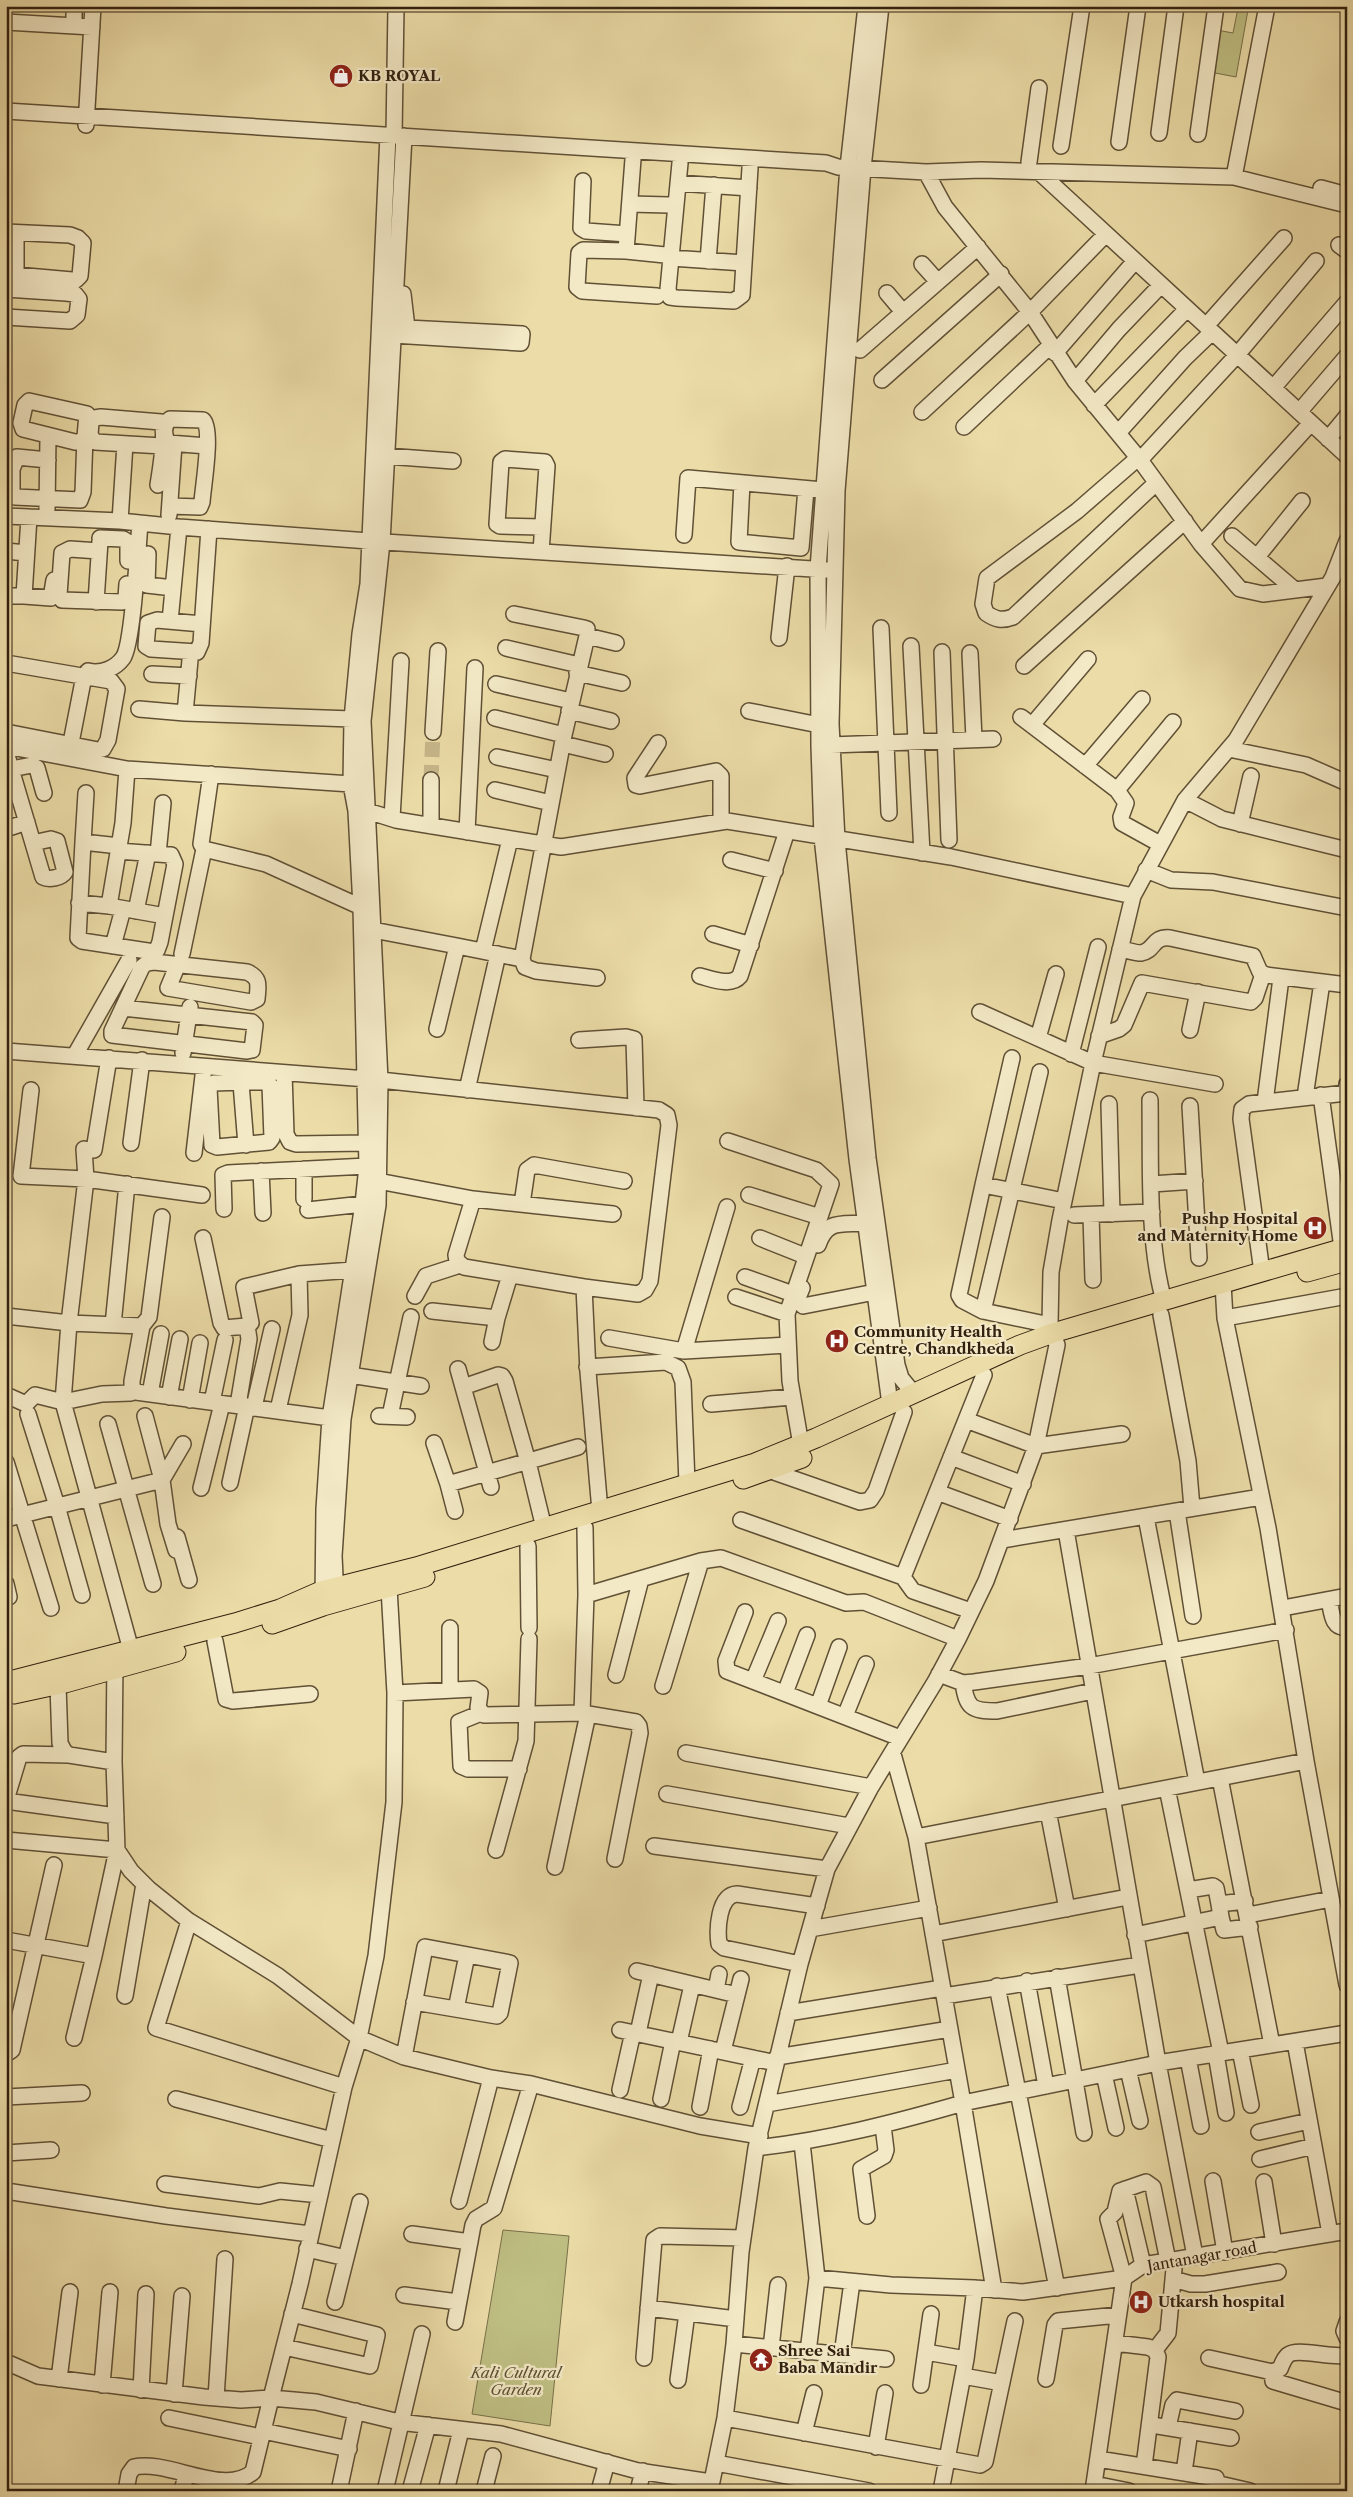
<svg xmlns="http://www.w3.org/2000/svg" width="1353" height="2497" viewBox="0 0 1353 2497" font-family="'Libre Caslon Text',serif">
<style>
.green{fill:#bfbf83;stroke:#78704a}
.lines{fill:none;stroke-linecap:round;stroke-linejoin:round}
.minor-tunnel{stroke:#c7b78a;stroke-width:15;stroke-dasharray:15 8;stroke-linecap:butt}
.minor-casing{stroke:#605036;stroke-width:18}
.major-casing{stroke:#322110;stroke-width:21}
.minor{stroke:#f3e9c6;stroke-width:15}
.major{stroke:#ecdda8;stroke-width:19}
.labels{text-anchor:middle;stroke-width:4.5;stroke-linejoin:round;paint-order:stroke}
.poi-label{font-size:15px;font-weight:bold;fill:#322110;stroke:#f3e9c6;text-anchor:start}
.street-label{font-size:15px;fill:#322110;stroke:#f3e9c6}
.park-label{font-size:15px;font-style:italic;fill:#5c5032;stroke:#f3e9c6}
</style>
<rect width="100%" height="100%" fill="#ecdda8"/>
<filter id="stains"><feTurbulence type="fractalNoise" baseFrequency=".004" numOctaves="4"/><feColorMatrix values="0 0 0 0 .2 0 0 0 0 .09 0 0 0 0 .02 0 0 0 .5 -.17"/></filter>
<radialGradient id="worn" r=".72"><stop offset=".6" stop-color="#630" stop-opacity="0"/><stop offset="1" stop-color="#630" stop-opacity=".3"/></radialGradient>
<path class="green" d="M 1238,8 L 1248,10 L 1236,77 L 1210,72 L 1217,30 L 1233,33 Z
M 503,2230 L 569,2236 L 550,2426 L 472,2414 Z"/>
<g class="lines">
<path class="minor-tunnel" d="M 431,780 L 433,732"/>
<g class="minor-casing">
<path id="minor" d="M 866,6 L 848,167 L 818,569 L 819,746 L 822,837 L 857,1159 L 890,1404
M 881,6 L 863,168 L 837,491 L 831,724 L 837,840 L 868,1158 L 897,1365 L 901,1378 L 914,1394
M 6,22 L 92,27
M 74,26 L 74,6
M 6,111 L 826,163 L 838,167 L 926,172 L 981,170 L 1234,177 L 1347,205
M 86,125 L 93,6
M 1159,133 L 1176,6
M 1198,134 L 1216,6
M 394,136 L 396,6
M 1119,142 L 1138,6
M 1061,146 L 1082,6
M 633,159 L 626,251 L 583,250 L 579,253 L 577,287 L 582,291 L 657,296
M 1029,162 L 1039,88
M 680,163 L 668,289 L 670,297 L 677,298 L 734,301 L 742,295 L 750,168
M 926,172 L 945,207 L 1030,312 L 1075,381 L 1140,460 L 1201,544 L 1240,589 L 1263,594 L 1327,586
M 1039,172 L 1347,456
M 1234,177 L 1267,6
M 583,181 L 581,228 L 586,231 L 627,234
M 678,183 L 749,188
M 1321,188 L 1347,195
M 630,204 L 669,205
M 6,232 L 70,235 L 78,238 L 83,243 L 80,276 L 76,280 L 72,280 L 16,275 L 16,233
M 1339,245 L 1347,251
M 626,251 L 665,255
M 671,258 L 744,263
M 708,261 L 714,185
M 922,264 L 938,282
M 6,289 L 66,293 L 75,294 L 79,299 L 77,315 L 70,321 L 6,317
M 887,293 L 903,312
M 1206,326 L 1284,238
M 393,335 L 521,343 L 522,334 L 407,328 L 403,294 L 399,293
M 860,350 L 978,247
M 1055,353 L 1135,261
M 882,380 L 1001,274
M 1075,381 L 1119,329 L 1161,285
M 1273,388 L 1347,302
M 29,401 L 87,414 L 85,437 L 80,442 L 75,442 L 23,429 L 21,423 L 25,405 Z
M 1094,405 L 1187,309
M 922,412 L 1030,312 L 1106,234
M 1299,412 L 1347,356
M 964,427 L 1051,345
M 1118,433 L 1185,358 L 1212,332
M 1328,439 L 1347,416
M 386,456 L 453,461
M 1138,458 L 1077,511 L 987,578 L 983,604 L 986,613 C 996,620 1002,621 1013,617 L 1156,483
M 48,460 L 17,457 L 12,469 L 12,495 L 15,497 L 80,500 L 83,492 L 85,437
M 1140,460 L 1237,355 L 1316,261
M 742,483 L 739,542 L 801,548 L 806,489
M 158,485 C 160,472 167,432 161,422 L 101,417 L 95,418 L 91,422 L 90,435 L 95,442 L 162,446
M 170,506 L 200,507 L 202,502 C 203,487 213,429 203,420 L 170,419 C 163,425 163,437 169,443 L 207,446
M 47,510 L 48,436
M 169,515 L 174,444
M 6,516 L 120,521 L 179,527 L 369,541 L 828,570
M 120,521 L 125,444
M 684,535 L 688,478 L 823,490
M 1232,536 L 1295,590
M 100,538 L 123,539 L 128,542 L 128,561
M 1201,544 L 1311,423
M 6,551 L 26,553
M 99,551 L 70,549 L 62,553 L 59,595 L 62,600 L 122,602 L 126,598 L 127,584
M 541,552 L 547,466 L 545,462 L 505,459 L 501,462 L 497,524 L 500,526 L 542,527
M 148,554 L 147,585 L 173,588
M 1257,557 L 1302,501
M 6,596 L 24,596 L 29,517
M 24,596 L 51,598 L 54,580
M 96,602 L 100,541
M 170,621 L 179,527
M 202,624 L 157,620 L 148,623 L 146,646 L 151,649 L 197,652 L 201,643 L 209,529
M 881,628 L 889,813
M 587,636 L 616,643
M 779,638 L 787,566
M 911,646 L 922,853
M 506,648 L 579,665
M 942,652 L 949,840
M 970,653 L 974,739
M 6,663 L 111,681 L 117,689 L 108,740 L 103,749 L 98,750 L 6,732
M 1024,666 L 1185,521
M 88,671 C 101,674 115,669 123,658 C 133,644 138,546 140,523
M 577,673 L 622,683
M 152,674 L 189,676
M 496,684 L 571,701
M 139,709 L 185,713 L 352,719
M 569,711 L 611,721
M 749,711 L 819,725
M 185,713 L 190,660
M 1021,717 L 1117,790 L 1126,803 L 1121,817 L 1122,823 L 1160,844
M 495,718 L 564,735
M 1032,725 L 1088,659
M 433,732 L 438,651
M 658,743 L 635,778 L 636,785 L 640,786 L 716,771 L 721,776 L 721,822
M 563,744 L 605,754
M 831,745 L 993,739
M 6,746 L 127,769 L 351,784
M 1229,749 L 1306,765 L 1347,783
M 6,752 L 43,877 C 49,880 61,878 65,872 L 57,841 L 51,839 L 33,843
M 69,753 L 84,676
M 497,757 L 557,770
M 1085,766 L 1142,699
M 11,769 L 32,765 L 37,768 L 44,793
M 127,769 L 123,823 L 109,906 L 165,916
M 211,774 L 201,844 L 204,849 L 266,864 L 361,907
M 495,790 L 551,803
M 1117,790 L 1173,722
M 86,793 L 83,842 L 119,846
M 1185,800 L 1222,819 L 1347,850
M 361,809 L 396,820 L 561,847 L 727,821 L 951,857 L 1133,896
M 392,818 L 401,661
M 1240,824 L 1251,776
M 431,826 L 431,780
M 6,829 L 27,822
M 467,832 L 475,668
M 83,842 L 78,938 L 82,941 L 154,952 L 157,950 L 160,942 L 175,864 L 171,855 L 118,851
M 158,854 L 163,803
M 731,860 L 775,871
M 1146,870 L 1171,880 L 1213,882 L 1347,908
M 79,903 L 109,906
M 136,911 L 148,853
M 373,930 L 457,946
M 713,934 L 751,945
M 113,946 L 123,909
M 1120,949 C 1127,950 1135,953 1141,953 C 1155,951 1152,936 1170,938 L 1253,956 L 1260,972 L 1266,975 L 1347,985
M 483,951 L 510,839
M 182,954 L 204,849
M 522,959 L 525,967 L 536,971 L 597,978
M 700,976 C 712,979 731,987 740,976 L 787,831
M 123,1008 L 252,1022 L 255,1025 L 252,1050 L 247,1051 L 112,1035 L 112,1031 L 142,967 L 147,963 L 154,962 L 247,972 C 261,978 258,986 257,999 L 251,1002 L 168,988 L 178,964
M 980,1012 L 1093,1063 L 1215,1084
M 437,1029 L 457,946 L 522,959 L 564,735 L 587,636 L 587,629 L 584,628 L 514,614
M 1190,1030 L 1198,992
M 1099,1036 L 1119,1029 L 1124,1025 L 1142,983 L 1251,1002 L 1255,998 L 1263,974
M 1038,1038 L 1056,974
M 579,1040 L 626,1037 L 634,1039 L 636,1108
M 6,1051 L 380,1080 L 659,1110 L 667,1115 L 669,1125 L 650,1281 L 645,1290 L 638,1294 L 584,1287 L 588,1372 L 600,1511
M 183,1053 L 190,1007
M 1071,1054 L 1098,947
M 75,1055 L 129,960
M 1012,1058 L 983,1185 L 1064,1201
M 240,1071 L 246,1145
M 1040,1072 L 983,1311 L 1050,1325
M 284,1073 L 286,1134 L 290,1142 L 296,1144 L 367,1143
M 241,1082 L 266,1082 L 270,1085 L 272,1138 L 269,1142 L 217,1147 L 212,1145 L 209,1088 L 214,1083 Z
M 31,1090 L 21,1176 L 86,1179 L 84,1149
M 467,1090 L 498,954
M 1321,1095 L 1342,1248
M 1305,1097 L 1322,982
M 1150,1100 C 1151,1163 1147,1241 1164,1301
M 1265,1102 L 1281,978
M 1109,1104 L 1112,1214
M 1190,1106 L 1199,1258
M 728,1141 L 816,1170 L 831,1184 L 787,1314 L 790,1381 L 801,1445
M 131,1143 L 142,1060
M 94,1150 L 109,1058
M 194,1153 L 204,1067
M 304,1169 L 304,1199
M 261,1171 L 263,1213
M 378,1181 L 473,1199 L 456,1255 L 457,1261 L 464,1267 L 584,1287
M 1152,1184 L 1195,1181
M 202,1195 L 86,1179 L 69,1323 L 142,1326 L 132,1381 L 132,1387 L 136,1392 L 330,1418
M 749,1195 L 820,1217
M 473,1199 L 613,1214
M 522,1204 L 527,1170 L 534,1165 L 624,1181
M 224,1209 L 223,1175 L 228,1173 L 367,1166
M 308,1210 L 363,1204
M 1074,1215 L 1152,1212
M 1091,1215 L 1093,1280
M 203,1238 L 221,1323 L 224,1328 L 247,1326 L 251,1323 L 244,1287 L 299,1274 L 353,1270
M 760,1238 L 805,1256
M 818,1245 C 827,1219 840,1225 866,1223
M 1262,1272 L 1241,1119 L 1242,1109 L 1249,1104 L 1346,1093 L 1347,1084
M 745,1277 L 793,1294
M 1223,1284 L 1225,1318 L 1268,1528 L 1306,1761 L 1347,1985
M 802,1288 L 797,1300 L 803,1306 L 875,1292
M 415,1296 L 426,1276 L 460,1265
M 736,1297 L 787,1314
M 432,1311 L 497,1318 L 510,1275
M 983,1311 L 962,1300 L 959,1295 L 983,1185
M 1161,1315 L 1188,1461 L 1192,1508
M 6,1316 L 69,1323 L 63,1402 L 131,1650
M 1225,1318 L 1347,1296
M 113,1325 L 127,1184
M 142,1326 L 149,1317 L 162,1217
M 609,1338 L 684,1351 L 788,1345
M 492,1342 L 497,1318
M 684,1351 L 727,1207
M 587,1367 L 666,1362 L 678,1368 L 683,1382 L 687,1483
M 458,1369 L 463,1387
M 350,1375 L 421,1386
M 150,1394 L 161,1334
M 6,1395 L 26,1404 L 35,1395 L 63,1402 L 102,1394 L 131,1393
M 169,1397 L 180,1339
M 190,1400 L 200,1343
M 212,1402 L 225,1340
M 711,1404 L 792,1397
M 238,1405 L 249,1339 L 247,1326
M 254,1407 L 272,1329
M 278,1410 L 300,1315 L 299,1274
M 28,1414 L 57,1506 L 82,1595
M 379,1416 L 407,1417
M 390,1416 L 411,1317
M 966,1420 L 1036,1446 L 1122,1434
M 108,1424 L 153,1584
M 434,1443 L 448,1484 L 578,1447
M 951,1457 L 1023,1484
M 6,1462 L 51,1608
M 771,1471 L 860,1502 L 870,1500 L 876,1491 L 904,1412
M 230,1483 L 247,1406
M 448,1484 L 455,1511
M 491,1487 L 463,1387 L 498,1375 L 502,1376 L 505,1381 L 528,1462 L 544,1528
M 201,1488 L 222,1404
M 937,1492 L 1010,1519
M 1177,1511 L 1193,1616
M 1146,1517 L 1197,1782
M 6,1519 L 162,1480 L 145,1416
M 741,1520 L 903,1577 L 984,1375
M 585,1528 L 586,1595 L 582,1713 L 636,1722 L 639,1726 L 640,1733 L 615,1859
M 1066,1530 L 1158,2063 L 1195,2256
M 177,1537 L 189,1580
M 1002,1540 L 1261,1497
M 528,1546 L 529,1628
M 176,1550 L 168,1524 L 162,1480 L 183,1444
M 903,1577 L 913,1591 L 971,1611
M 6,1584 L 9,1597
M 389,1588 L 395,1693 L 394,1802 L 376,1956 L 359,2038 L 404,2057 L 491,2078 L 531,2084 L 700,2126 L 760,2136
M 586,1595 L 701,1561 L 721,1558 L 846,1603 L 864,1602 L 958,1639
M 336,1597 L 334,1556 L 343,1419 L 378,1205 L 380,1080 L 363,721 L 382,542 L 404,136
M 323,1600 L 324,1509 L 330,1418 L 363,1204 L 367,1166 L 361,907 L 356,811 L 351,784 L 352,719 L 360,634 L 368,584 L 388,135
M 1329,1600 C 1332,1611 1331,1629 1347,1627
M 1283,1608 L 1347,1596
M 745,1612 L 726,1661 L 727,1671 L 900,1738
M 450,1628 L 450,1690
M 215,1641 L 226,1699 L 233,1701 L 310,1694
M 115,1658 L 114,1762 L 117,1850 L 131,1871 L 149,1889 L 189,1921 L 278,1976 L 359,2038 L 344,2087 L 300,2284 L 271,2398 L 316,2402 L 399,2422 L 501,2434 L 638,2471 L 711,2482
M 939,1674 L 963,1683 L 974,1682 L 1089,1666 L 1286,1630
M 616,1675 L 641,1579
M 753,1681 L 778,1621
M 963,1683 C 967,1708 971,1711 997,1711 L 1093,1691
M 58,1685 L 60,1743 L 64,1751 L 69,1755 L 114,1762
M 663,1686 L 701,1561
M 395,1693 L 474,1689 L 480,1693 L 478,1708 L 484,1715 L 582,1713
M 785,1693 L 807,1635
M 818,1706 L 839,1647
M 481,1713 L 459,1722 L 461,1766 L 468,1769 L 519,1769
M 845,1716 L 866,1664
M 686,1753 L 871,1787
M 893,1754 L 916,1837 L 1306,1761
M 1220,1778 L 1272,2045
M 1167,1788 L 1221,2053
M 667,1794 L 849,1826
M 6,1800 L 19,1757 L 23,1754 L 69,1755
M 6,1801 L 116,1816
M 1048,1811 L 1067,1909
M 6,1840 L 117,1850 L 94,1956 L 6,1940
M 654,1846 L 827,1869
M 496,1850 L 526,1741 L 529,1639
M 555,1867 L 588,1714
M 1188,1890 L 1213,1886 L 1216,1888 L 1219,1904
M 1248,1915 L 1331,1899
M 1221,1917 L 1224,1930 L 1250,1927
M 189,1921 L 156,2028 L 344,2087
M 810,1929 L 929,1908
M 933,1934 L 1128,1897
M 1135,1935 L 1221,1917 L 1219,1904 L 1245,1901
M 800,1964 L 724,1948 L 719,1944 C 717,1930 718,1895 737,1894 L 817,1906
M 637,1971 L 737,1995
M 1057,1977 L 1084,2133
M 1027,1981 L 1046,2086
M 997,1986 L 1057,2288
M 716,1990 L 719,1974
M 125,1996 L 144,1884
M 944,1996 L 1140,1965
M 456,2009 L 467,1955
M 788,2013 L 942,1988
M 620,2030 L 776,2063
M 638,2033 L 651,1974
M 74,2038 L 94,1956
M 679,2042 L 692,1985
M 1295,2042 L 1330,2234
M 1240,2050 L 1251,2105
M 723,2051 L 741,1979
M 6,2054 L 12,2050 L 54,1865
M 1216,2054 L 1226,2113
M 404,2057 L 425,1947 L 510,1963 L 500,2013 L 497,2016 L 414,2002
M 777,2057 L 950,2029
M 1188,2058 L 1201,2126
M 1128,2069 L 1140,2121
M 1104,2074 L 1116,2128
M 620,2090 L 633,2032
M 6,2097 L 82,2093
M 176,2099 L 332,2140
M 661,2099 L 673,2041
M 767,2104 L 957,2070
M 700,2107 L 711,2049
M 740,2107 L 753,2058
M 1259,2132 L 1309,2121
M 802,2143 L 817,2278 L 808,2352
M 756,2148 C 827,2140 894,2123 963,2103 L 916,1837
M 6,2153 L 51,2150
M 1260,2159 L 1314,2146
M 1213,2181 L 1225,2252
M 1264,2182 L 1274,2244
M 165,2184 L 259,2196 L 280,2191 L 320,2195
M 1125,2189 L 1143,2265
M 6,2191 L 166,2216 L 310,2234
M 459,2201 L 491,2078
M 867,2216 L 861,2169 L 884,2156 L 886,2150 L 883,2126
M 412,2234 L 470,2242
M 307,2249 L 346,2258
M 817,2278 L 891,2285 L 975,2288 L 1023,2292 L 1124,2278 L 1108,2219 L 1115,2212 L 1120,2191 L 1146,2182 L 1153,2187 L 1168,2261
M 1173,2279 L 1191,2284 L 1205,2284 L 1278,2272
M 994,2290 L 963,2103 L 1158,2063 L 1347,2033
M 404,2295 L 458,2302
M 335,2302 L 360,2202
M 648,2308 L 736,2319
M 455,2322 L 473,2225 L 476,2219 L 494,2208 L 531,2084
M 1347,2322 L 1344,2331 L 1347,2338
M 1115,2343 L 1148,2347 L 1155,2350 L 1158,2357 L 1144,2466
M 734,2344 L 886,2359
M 284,2347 L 370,2366 L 377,2335 L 292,2314
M 771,2348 L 778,2285
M 1155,2350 L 1168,2333 L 1174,2269
M 926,2352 L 966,2359
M 842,2355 L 852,2282
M 644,2358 L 654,2240 L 660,2236 L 743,2238
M 1209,2358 L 1272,2372 L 1280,2369 C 1282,2364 1284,2358 1288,2355 C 1298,2347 1332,2359 1347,2355
M 6,2362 L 38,2376 L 204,2397 L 241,2400 L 271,2398 L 253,2472 C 224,2497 168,2459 134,2467 L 129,2474 L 126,2491
M 1272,2372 L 1273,2381 L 1347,2403
M 963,2376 L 1002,2383
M 59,2379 L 70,2292
M 1046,2379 L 1055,2325 L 1058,2321 L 1118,2315
M 678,2380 L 687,2313
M 102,2385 L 110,2292
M 921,2385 L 931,2314
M 141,2390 L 146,2294
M 174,2394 L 182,2296
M 216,2398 L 225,2259
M 169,2418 L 261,2437
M 725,2418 L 980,2465 L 985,2462 L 1015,2321
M 1158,2426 L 1231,2438
M 1168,2427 L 1173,2405 L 1177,2400 L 1235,2411
M 263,2431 L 349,2449
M 804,2433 L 814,2393
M 876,2447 L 885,2393
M 1098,2459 L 1216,2478
M 716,2463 L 869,2491
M 1184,2472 L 1190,2431
M 1094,2484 L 1129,2491
M 1224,2485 L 1250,2491
M 182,2491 L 186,2475
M 339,2491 L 356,2411
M 385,2491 L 422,2334
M 410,2491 L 428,2425
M 446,2491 L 461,2430
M 484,2491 L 493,2456
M 599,2491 L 607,2462
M 638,2491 L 643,2471
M 710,2491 L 725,2418 L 734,2344 L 741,2252 L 756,2148 L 800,1964 L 827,1869 L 871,1787 L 935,1682 L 958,1639 L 986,1581 L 1036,1446 L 1057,1345 L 1050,1325 L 1051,1272 L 1060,1220 L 1093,1063 L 1133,896 L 1185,800 L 1236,740 L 1333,577 L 1347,541
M 941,2491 L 966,2359 L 975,2288
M 1093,2491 L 1124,2278 L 1143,2265 L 1347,2231"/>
</g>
<g class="major-casing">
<path id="major" d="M 1307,1272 L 1347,1261
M 743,1479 L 802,1458
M 272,1624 L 323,1606 L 425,1577
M 6,1682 L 235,1623 L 280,1609 L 321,1591 L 416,1567 L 755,1463 L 816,1438 L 1020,1345 L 1053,1333 L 1347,1247
M 14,1694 L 65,1683 L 176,1652"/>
</g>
<use href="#minor" class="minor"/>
<use href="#major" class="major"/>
</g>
<defs>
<g id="shop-disc" transform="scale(1.25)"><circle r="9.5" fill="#8f2418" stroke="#f3e9c6"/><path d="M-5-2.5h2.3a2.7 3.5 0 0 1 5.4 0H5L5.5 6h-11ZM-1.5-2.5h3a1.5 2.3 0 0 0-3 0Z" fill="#fff"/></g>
<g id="hospital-disc" transform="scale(1.25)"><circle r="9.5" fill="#8f2418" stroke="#f3e9c6"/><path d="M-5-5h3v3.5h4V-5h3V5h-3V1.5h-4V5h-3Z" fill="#fff"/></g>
<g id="temple-disc" transform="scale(1.25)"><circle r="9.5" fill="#8f2418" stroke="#f3e9c6"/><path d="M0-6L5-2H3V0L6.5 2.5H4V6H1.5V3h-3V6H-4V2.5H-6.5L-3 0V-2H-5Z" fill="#fff"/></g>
</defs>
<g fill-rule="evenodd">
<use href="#shop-disc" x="341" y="76"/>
<use href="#hospital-disc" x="1315" y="1228"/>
<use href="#hospital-disc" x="837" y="1341"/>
<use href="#hospital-disc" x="1141" y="2302"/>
<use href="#temple-disc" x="761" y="2360"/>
</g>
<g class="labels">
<g class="poi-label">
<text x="358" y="81">KB ROYAL</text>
<text x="1298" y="1224" text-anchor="end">Pushp Hospital<tspan x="1298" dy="17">and Maternity Home</tspan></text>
<text x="854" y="1337">Community Health<tspan x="854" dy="17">Centre, Chandkheda</tspan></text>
<text x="1158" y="2307">Utkarsh hospital</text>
<text x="778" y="2356">Shree Sai<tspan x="778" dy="17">Baba Mandir</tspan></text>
</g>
<g class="street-label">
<text transform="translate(1202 2257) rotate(-10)" y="5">Jantanagar road</text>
</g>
<g class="park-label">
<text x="516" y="2378">Kali Cultural<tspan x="516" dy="17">Garden</tspan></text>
</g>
</g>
<rect width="1353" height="2497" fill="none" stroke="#ecdda8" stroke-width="25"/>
<rect x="8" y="8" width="1338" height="2482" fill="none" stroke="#322110" stroke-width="2.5"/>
<rect x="12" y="12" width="1328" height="2472" fill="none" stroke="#322110"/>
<rect width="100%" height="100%" filter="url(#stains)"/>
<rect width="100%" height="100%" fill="url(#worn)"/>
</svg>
